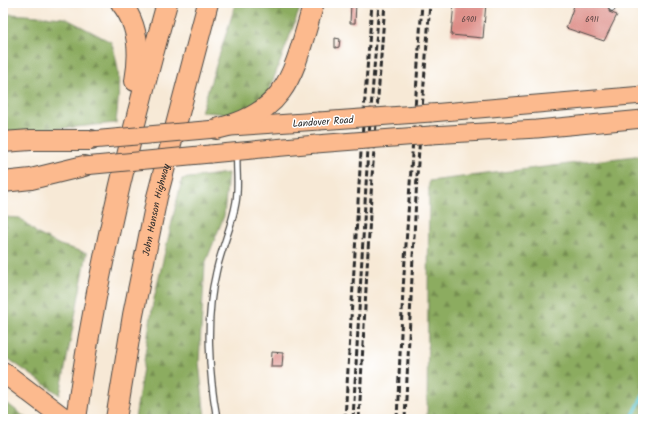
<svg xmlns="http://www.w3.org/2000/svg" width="646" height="422" viewBox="0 0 646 422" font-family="Kalam,sans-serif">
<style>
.forest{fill:url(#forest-firs);stroke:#5c6c46}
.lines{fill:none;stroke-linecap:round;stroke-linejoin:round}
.stream{stroke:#57c3cf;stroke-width:3.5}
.building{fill:#dd8c86}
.lane-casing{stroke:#4a4845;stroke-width:8}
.primary-casing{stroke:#4a4845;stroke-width:19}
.highway-casing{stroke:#4a4845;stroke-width:22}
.lane{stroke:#fff;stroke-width:5.5}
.primary{stroke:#fcba8e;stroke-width:17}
.highway{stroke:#fcba8e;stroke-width:20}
.rail{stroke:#2b2b2b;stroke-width:3;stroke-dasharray:6 3;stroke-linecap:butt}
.primary-bridge-casing{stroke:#4a4845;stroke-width:19;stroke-linecap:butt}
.primary-bridge{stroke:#fcba8e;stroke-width:17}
.labels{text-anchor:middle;stroke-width:3;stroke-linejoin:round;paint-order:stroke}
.number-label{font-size:8px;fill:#584342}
.street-label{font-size:10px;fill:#2b2b2b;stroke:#fff}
</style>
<defs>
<pattern id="forest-firs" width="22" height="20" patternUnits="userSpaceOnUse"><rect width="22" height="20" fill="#8cac60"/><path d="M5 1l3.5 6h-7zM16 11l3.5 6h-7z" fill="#738c4f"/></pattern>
</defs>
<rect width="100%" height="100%" fill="#fff"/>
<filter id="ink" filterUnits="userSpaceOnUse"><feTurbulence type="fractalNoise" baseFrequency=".025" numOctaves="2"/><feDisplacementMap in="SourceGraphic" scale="8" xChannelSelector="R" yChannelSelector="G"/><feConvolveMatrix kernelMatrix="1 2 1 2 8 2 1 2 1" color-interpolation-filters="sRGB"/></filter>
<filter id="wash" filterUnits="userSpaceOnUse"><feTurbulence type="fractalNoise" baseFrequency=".012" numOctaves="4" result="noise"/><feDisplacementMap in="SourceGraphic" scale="16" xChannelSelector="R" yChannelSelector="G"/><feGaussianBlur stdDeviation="0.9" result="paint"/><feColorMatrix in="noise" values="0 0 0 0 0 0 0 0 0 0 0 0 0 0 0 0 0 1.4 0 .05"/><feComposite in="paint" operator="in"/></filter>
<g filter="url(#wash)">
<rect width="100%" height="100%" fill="#f7e9d6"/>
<path class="forest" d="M 236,3 L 302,3 L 265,102 L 234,114 L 201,112 Z
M 12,14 L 65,18 L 111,42 C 122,72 119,92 116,123 L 3,134 L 3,15 Z
M 643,155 L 643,419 L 427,419 L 429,181 Z
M 228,173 L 224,216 L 205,264 L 199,362 L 205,419 L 135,419 L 153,303 L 182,179 Z
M 3,217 L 20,218 L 38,234 L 60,245 L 87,253 L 60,395 L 3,355 Z
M 3,400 L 27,419 L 3,419 Z"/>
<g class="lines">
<path class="stream" d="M 631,419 L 643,396"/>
</g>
<g id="blocks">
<path class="building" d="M 351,3 L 356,3 L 355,23 L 350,23 Z
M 454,3 L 486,3 L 483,38 L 451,35 Z
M 575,3 L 612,3 L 609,12 L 617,15 L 604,41 L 566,28 Z
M 335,38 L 340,39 L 339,47 L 335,48 Z
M 272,352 L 283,353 L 282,367 L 271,367 Z"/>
</g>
</g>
<g filter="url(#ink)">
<use href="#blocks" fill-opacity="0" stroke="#4a4845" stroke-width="1"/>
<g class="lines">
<g class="lane-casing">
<path id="lane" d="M 612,8 L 614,3
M 217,419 C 209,374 205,318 216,273 C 221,248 232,227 236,202 C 239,184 236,171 237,154"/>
</g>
<g class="primary-casing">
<path id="primary" d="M 431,113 L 643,95
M 231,127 L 319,121
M 431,135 L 537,129 L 643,119
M 210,154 L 316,144"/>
</g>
<g class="highway-casing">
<g id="highway">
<path d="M 121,3 C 139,25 140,54 135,81"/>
<path d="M 216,129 C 292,112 294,67 314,3"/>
<path d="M 3,142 L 31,140 L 91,140"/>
<path d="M 3,182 L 31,179 L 84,166"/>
<path d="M 3,372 L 65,419"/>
<path d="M 76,419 C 95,278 129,140 167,3"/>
<path id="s1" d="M 116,419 L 133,315 L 157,197 L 208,3"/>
</g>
</g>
<use href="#lane" class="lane"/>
<use href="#primary" class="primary"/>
<use href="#highway" class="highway"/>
<path class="rail" d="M 345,419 L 361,152 L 372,3
M 353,419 L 368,149 L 379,3
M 359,419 L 372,177 L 385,3
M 397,419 L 403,290 L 422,3
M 405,419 L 417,176 L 430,3"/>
<g class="primary-bridge-casing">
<path id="primary-bridge" d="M 319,121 L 431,113
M 91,140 L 216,129
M 316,144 L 431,135
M 84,166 L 210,154"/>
</g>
<use href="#primary-bridge" class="primary-bridge"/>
</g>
</g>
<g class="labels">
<g class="number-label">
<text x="469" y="22">6901</text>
<text x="592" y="22">6911</text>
</g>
<g class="street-label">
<text transform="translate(323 121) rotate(-4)" y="4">Landover Road</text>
<text dy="4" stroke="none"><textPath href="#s1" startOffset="213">John Hanson Highway</textPath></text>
</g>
</g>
<rect width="646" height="422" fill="none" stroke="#fff" stroke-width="16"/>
</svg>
